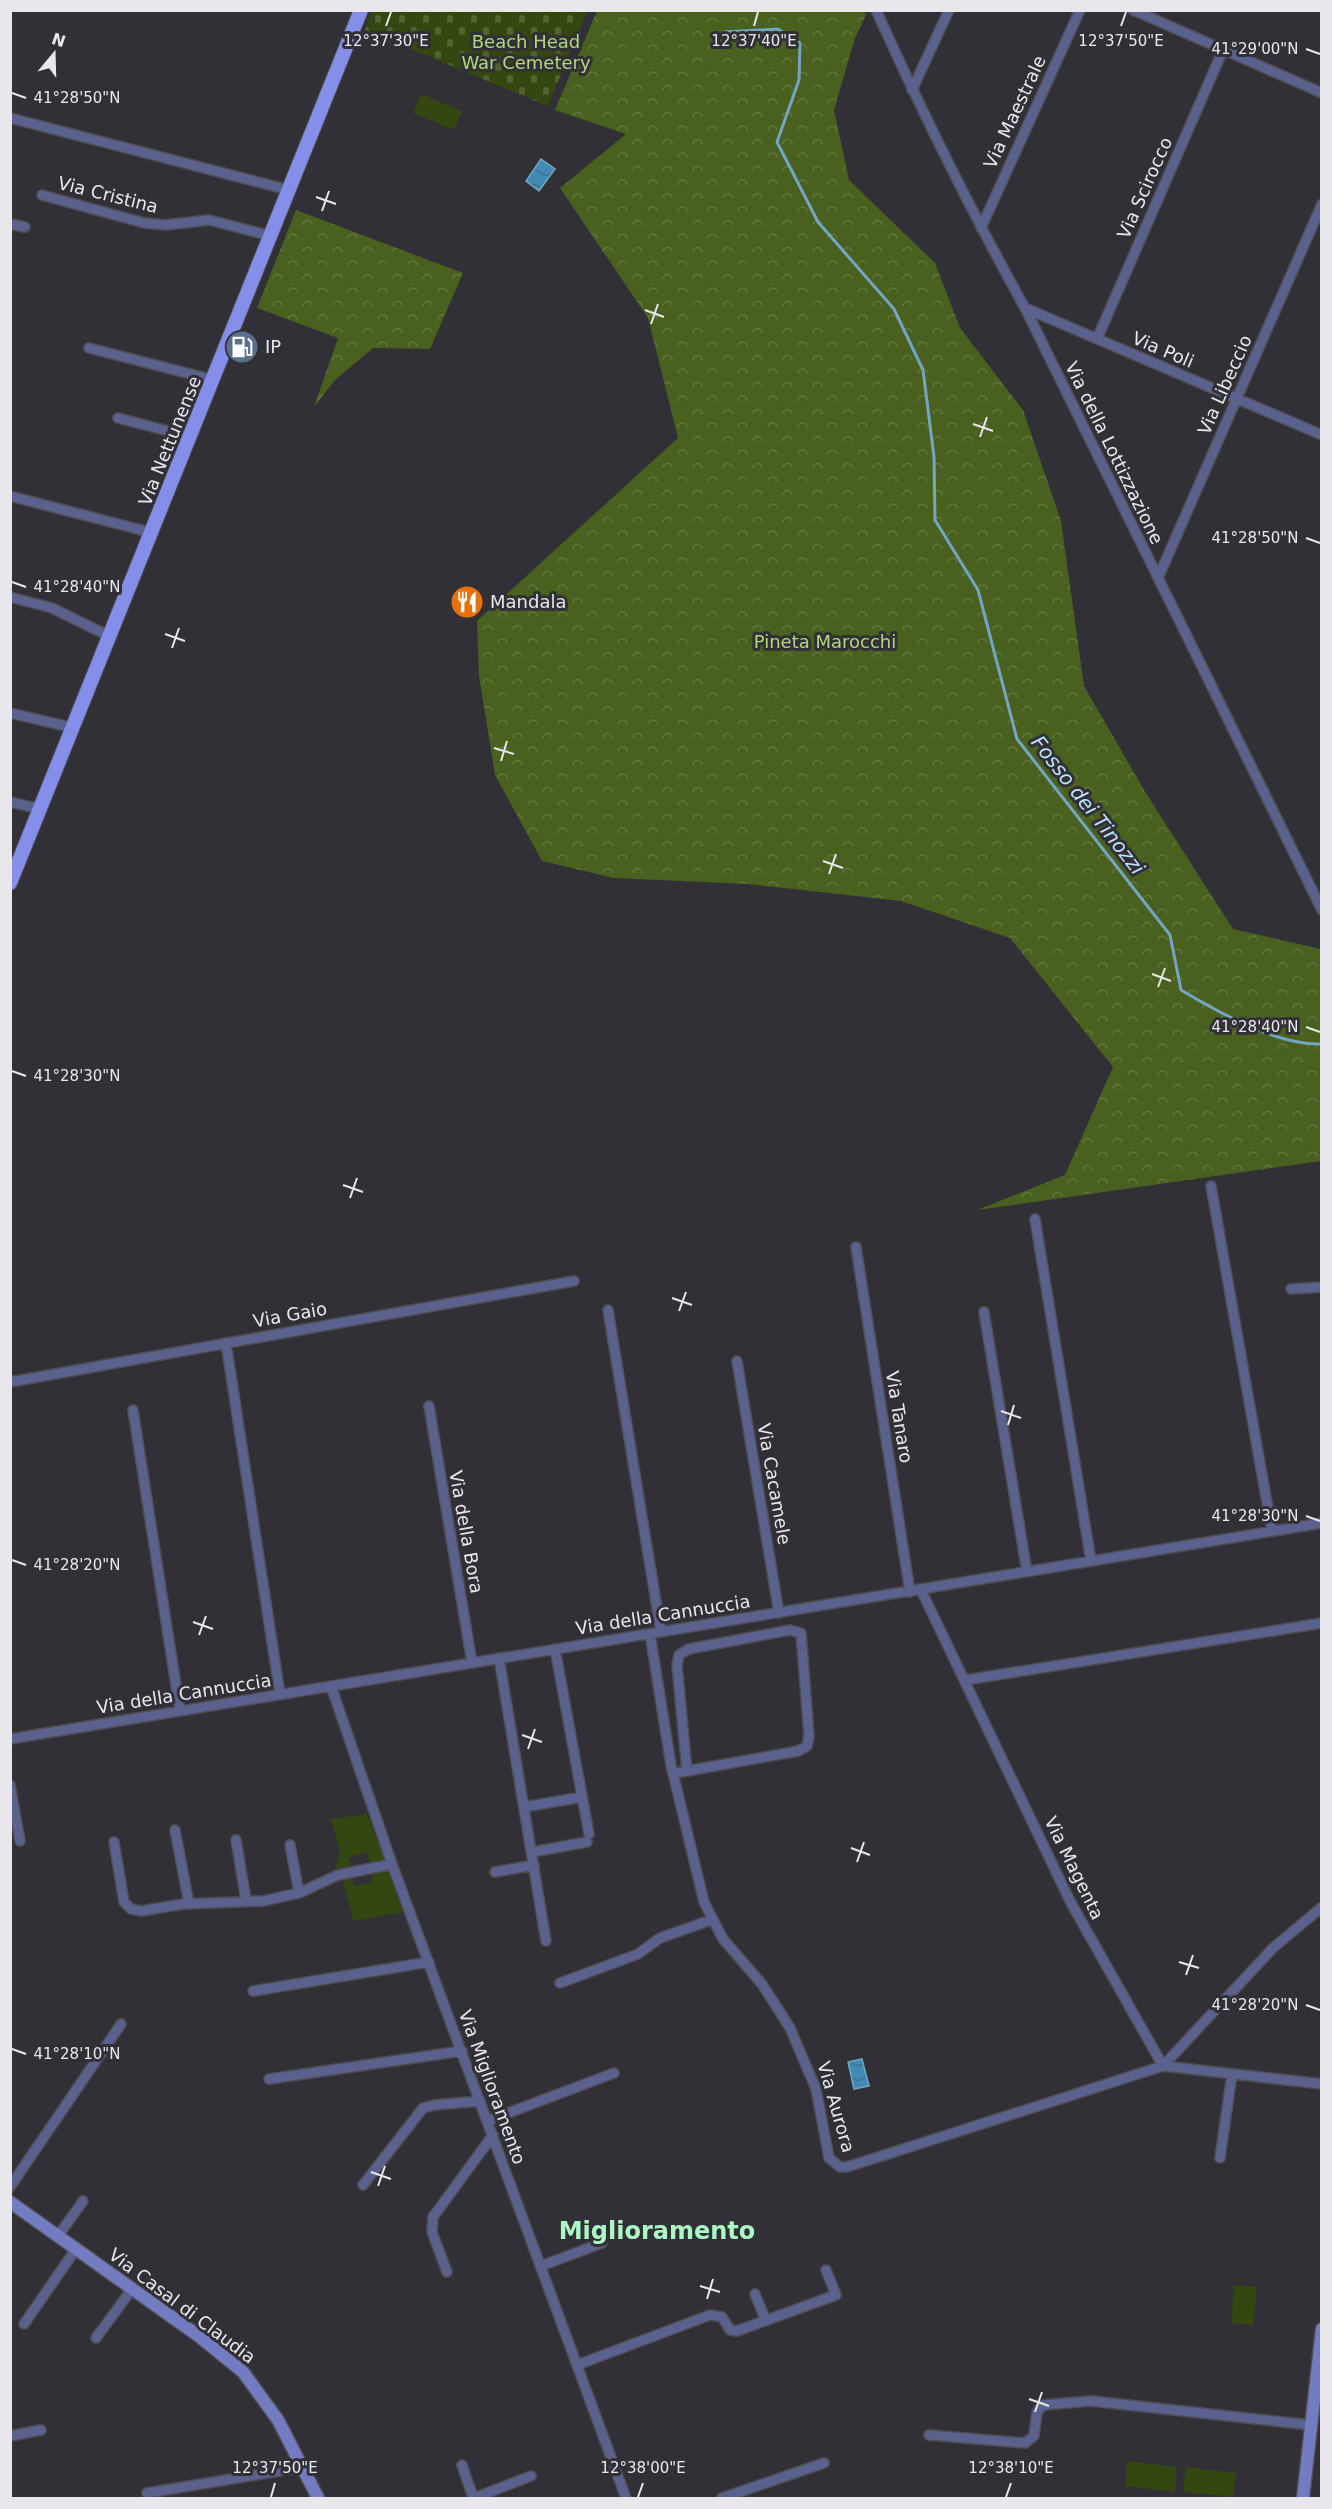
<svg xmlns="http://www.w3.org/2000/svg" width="1332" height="2509" viewBox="0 0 1332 2509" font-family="'DejaVu Sans',sans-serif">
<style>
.forest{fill:url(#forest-crowns)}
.cemetery{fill:url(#cemetery-stones)}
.park{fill:#354711}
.water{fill:url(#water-waves);stroke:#72a6c4;stroke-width:1.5}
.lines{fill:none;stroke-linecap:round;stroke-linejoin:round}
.stream{stroke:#72a6c4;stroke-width:3}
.street-casing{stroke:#4e4d54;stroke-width:12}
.secondary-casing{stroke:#4e4d54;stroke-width:15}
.primary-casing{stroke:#4e4d54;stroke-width:16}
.street{stroke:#5b618d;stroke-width:9}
.secondary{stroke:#737bc1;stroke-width:12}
.primary{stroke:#858ee8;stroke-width:14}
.ticks{fill:none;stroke:#e8e7ec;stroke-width:2}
.labels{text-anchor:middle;stroke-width:6;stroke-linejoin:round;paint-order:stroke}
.park-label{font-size:18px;fill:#b3d77a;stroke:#313037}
.street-label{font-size:18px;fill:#e8e7ec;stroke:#313037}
.poi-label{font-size:18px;fill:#e8e7ec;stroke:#313037;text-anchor:start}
.water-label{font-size:20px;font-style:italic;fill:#bde1f9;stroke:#313037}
.district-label{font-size:24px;font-weight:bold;fill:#acf7c5;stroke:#313037}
.ticks-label{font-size:15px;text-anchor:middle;fill:#e8e7ec;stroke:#313037;stroke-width:6;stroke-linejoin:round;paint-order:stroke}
</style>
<defs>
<pattern id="forest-crowns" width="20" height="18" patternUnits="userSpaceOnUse" patternTransform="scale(1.5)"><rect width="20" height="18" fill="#49601e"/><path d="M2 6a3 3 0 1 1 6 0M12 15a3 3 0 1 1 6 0" fill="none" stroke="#63773f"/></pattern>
<pattern id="cemetery-stones" width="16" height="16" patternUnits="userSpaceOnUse" patternTransform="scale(1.5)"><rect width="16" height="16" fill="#354711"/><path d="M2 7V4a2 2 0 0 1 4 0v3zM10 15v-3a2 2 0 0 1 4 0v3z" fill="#526234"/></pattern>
<pattern id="water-waves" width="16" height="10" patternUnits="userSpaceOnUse" patternTransform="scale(1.5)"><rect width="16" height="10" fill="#408ab3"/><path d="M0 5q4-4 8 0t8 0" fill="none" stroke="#42728d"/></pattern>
</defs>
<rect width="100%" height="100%" fill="#313037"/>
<path class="forest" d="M 597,11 L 864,11 L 866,15 L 855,38 L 834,110 L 849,180 L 935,263 L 960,328 L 1023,410 L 1061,521 L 1084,686 L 1147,795 L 1233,929 L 1321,949 L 1321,1161 L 977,1210 L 1065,1175 L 1113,1067 L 1010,938 L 901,901 L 748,884 L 614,878 L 542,861 L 495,775 L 479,676 L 477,621 L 678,438 L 648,318 L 560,188 L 626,134 L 555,110 Z
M 296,210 L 463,273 L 430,349 L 373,348 L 335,380 L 314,407 L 338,338 L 257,308 Z"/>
<path class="cemetery" d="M 372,11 L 372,10 L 587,11 L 548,106 L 365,30 Z"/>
<path class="park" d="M 421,94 L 462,111 L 454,130 L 413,113 Z
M 367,1814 L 385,1861 L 370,1864 L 367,1852 L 349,1857 L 350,1866 L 335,1869 L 340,1852 L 331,1819 Z
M 388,1871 L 403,1912 L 353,1921 L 343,1880 L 352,1878 L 354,1886 L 373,1882 L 372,1874 Z
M 1234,2285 L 1257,2287 L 1253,2325 L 1231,2323 Z
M 1127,2461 L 1177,2467 L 1175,2492 L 1125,2486 Z
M 1186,2467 L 1236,2473 L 1233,2497 L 1183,2492 Z"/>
<path class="water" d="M 541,159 L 555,169 L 539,191 L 526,181 Z
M 862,2059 L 869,2086 L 854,2089 L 848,2062 Z"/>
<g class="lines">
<path class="stream" d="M 724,32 L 778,29 L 800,43 L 799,80 L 777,142 L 818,222 L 894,309 L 923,370 L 934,457 L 935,520 L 978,590 L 1017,739 L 1170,935 L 1181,990 C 1218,1012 1278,1046 1322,1044"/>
<g class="street-casing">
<path id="street" d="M 876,10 C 922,112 971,211 1025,308 L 1322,910
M 1133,10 L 1322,93
M 912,90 L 949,10
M 10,118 L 289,190
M 42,195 L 144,223 L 166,225 L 209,220 L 271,236
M 10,224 L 25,227
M 981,228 L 1080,10
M 1025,308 L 1322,435
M 1097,339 L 1223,50
M 89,348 L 214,380
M 118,418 L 191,437
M 10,496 L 153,533
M 1158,578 L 1322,204
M 10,597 L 52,608 L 111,637
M 10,713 L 74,728
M 10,802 L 41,809
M 1211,1186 L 1272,1531
M 1035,1219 L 1091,1561
M 856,1247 L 910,1592
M 1291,1289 L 1322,1287
M 608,1310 L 661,1632
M 984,1312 L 1027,1572
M 226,1343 L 280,1694
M 737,1361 L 779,1613
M 10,1382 L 574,1281
M 429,1406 L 472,1663
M 133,1410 L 180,1711
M 921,1590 L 1071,1903 L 1163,2066
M 650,1634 L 671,1765 L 704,1902 L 723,1939 L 762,1984 L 790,2028 L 816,2089 L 829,2158 L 840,2167 L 847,2167 L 1163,2066 L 1273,1948 L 1322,1907
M 555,1649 L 589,1834
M 499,1658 L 546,1941
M 966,1680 L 1322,1623
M 331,1686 L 392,1864 L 626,2498
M 10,1739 L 1322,1523
M 673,1773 L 687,1771 L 798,1751 L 807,1746 L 809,1736 L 801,1633 L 790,1630 L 689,1649 L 679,1655 L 677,1665 L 687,1771
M 10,1785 L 20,1841
M 524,1807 L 582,1797
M 175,1830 L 189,1904
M 236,1840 L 246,1900
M 114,1842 L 124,1902 L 131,1909 L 141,1911 L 183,1904 L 263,1901 L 299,1893 L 338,1875 L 392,1864
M 290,1845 L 299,1893
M 532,1852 L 587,1842
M 495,1872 L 534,1865
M 560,1983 L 638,1954 L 660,1938 L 711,1920
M 253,1991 L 429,1962
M 1163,2066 L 1322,2084
M 269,2079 L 462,2051
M 487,2121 L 614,2073
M 1220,2158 L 1232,2074
M 363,2185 L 423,2108 L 434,2105 L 480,2101
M 10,2187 L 121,2024
M 58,2236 L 83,2201
M 541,2266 L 602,2243
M 447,2272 L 432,2232 L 433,2217 L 493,2135
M 755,2294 L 766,2321
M 24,2324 L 76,2249
M 96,2338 L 132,2289
M 577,2365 L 710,2315 L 722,2317 L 730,2330 L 737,2331 L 836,2295 L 826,2270
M 929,2435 L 1025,2443 L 1034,2436 L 1037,2412 L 1043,2405 L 1091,2401 L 1311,2425
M 10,2436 L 41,2430
M 462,2465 L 473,2497
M 147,2493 L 304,2467
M 474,2498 L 531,2476
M 722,2498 L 824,2463"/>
</g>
<g class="secondary-casing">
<path id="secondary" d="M 10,2202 L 200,2337 L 243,2372 L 278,2420 L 318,2498
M 1303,2498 L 1322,2329"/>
</g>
<g class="primary-casing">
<path id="primary" d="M 10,883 L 361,10"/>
</g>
<use href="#street" class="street"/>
<use href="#secondary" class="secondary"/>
<use href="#primary" class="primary"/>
</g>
<path class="ticks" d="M 386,26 L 391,12M 754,26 L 758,12M 1121,26 L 1126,12M 1306,49 L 1320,54M 12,93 L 26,98M 316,197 L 336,204M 322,211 L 329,191M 645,310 L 664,317M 651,324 L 658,304M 973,424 L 993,431M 980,437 L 987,417M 1306,538 L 1320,543M 12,582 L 26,587M 165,634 L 185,641M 172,648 L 179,628M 494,748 L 514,754M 501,761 L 507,741M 823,861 L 843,868M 829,874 L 836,854M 1152,974 L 1171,981M 1158,987 L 1165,968M 1306,1027 L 1320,1032M 12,1071 L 26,1076M 343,1185 L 363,1192M 350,1198 L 357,1178M 672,1298 L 692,1305M 679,1311 L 686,1292M 1001,1411 L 1021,1418M 1008,1425 L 1014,1405M 1306,1516 L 1320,1521M 12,1560 L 26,1565M 193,1622 L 213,1629M 199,1635 L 206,1616M 522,1735 L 542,1742M 528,1749 L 535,1729M 851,1848 L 870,1855M 857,1862 L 864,1842M 1179,1962 L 1199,1968M 1186,1975 L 1193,1955M 1306,2005 L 1320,2010M 12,2049 L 26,2054M 371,2172 L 391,2179M 378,2186 L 385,2166M 700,2286 L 720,2292M 707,2299 L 713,2279M 1029,2399 L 1049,2406M 1035,2412 L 1042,2392M 271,2497 L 275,2483M 638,2497 L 643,2483M 1006,2497 L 1011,2483"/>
<defs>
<g id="fuel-disc" transform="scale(1.725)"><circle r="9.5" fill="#5c6f8a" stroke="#313037"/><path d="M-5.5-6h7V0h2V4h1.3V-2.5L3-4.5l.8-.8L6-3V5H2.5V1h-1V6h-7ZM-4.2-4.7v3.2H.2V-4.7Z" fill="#fff"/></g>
<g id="restaurant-disc" transform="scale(1.725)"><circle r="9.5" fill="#e8710a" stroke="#313037"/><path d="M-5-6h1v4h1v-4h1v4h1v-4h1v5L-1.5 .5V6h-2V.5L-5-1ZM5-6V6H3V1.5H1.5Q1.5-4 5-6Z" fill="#fff"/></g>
</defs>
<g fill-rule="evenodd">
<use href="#fuel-disc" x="242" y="347"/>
<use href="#restaurant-disc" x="467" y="602"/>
</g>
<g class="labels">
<g class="park-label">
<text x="526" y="48">Beach Head<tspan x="526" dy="21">War Cemetery</tspan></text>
<text x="825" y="648">Pineta Marocchi</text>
</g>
<g class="street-label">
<text transform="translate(1015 112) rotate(-65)" y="6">Via Maestrale</text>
<text transform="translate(1145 188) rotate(-66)" y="6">Via Scirocco</text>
<text transform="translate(108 195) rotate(14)" y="6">Via Cristina</text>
<text transform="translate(1163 350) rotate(23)" y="6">Via Poli</text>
<text transform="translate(1225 385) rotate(-66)" y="6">Via Libeccio</text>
<text transform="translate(170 441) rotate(-68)" y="6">Via Nettunense</text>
<text transform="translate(1114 453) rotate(64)" y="6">Via della Lottizzazione</text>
<text transform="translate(290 1315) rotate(-10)" y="6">Via Gaio</text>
<text transform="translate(899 1417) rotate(81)" y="6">Via Tanaro</text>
<text transform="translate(774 1484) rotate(80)" y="6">Via Cacamele</text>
<text transform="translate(466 1532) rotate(80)" y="6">Via della Bora</text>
<text transform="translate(663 1615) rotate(-9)" y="6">Via della Cannuccia</text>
<text transform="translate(184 1694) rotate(-9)" y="6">Via della Cannuccia</text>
<text transform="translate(1074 1868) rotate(64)" y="6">Via Magenta</text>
<text transform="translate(492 2087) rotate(70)" y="6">Via Miglioramento</text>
<text transform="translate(836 2107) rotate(74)" y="6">Via Aurora</text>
<text transform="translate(182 2306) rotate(37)" y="6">Via Casal di Claudia</text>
</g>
<g class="poi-label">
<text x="265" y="353">IP</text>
<text x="490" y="608">Mandala</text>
</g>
<g class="water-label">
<text transform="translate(1088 805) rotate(52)" y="7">Fosso dei Tinozzi</text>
</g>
<g class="district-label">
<text x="657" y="2239">Miglioramento</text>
</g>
</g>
<g class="ticks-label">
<text x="386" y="46">12°37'30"E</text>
<text x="754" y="46">12°37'40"E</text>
<text x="1121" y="46">12°37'50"E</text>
<text x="1255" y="54">41°29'00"N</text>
<text x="77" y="103">41°28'50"N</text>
<text x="1255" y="543">41°28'50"N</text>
<text x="77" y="592">41°28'40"N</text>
<text x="1255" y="1032">41°28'40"N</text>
<text x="77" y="1081">41°28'30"N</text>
<text x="1255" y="1521">41°28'30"N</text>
<text x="77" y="1570">41°28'20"N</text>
<text x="1255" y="2010">41°28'20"N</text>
<text x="77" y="2059">41°28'10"N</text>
<text x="275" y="2473">12°37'50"E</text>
<text x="643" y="2473">12°38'00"E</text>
<text x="1011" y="2473">12°38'10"E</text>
</g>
<rect width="1332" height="2509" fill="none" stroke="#e8e7ec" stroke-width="24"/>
<g transform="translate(54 54) rotate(19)" stroke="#313037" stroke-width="4.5" paint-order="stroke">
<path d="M0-4.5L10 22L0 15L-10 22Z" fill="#e8e7ec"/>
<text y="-9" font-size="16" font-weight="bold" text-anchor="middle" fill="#e8e7ec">N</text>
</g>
</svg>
